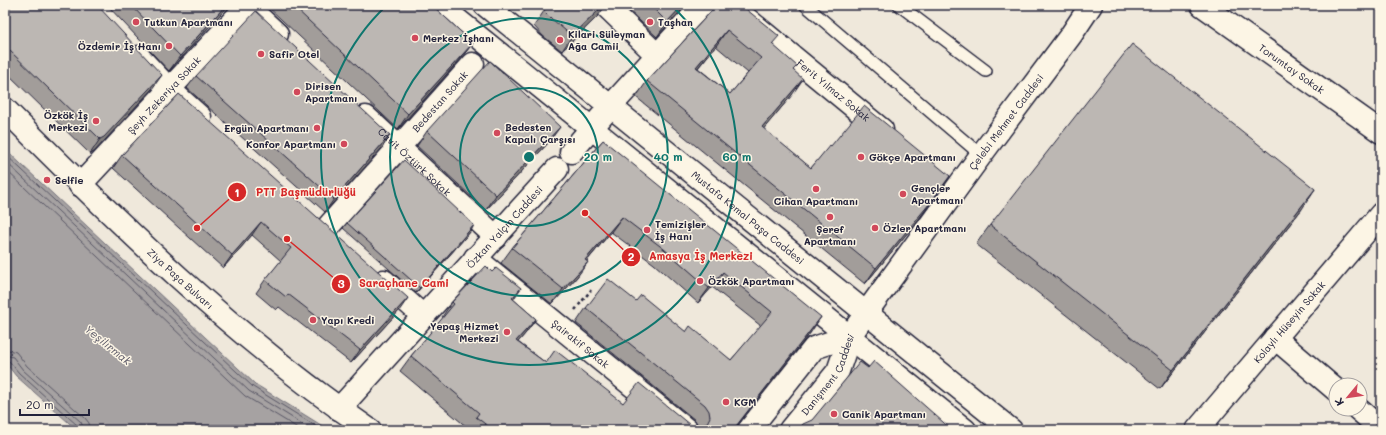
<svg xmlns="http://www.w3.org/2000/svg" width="1386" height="435" viewBox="0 0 1386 435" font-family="Mali,sans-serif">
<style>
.water{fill:#a6a2a2;stroke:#716f79}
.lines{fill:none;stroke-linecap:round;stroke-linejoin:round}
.shore{stroke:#575564;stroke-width:1}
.service-casing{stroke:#22223b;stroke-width:14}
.minor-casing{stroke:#22223b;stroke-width:25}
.tertiary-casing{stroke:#22223b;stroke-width:25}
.primary-casing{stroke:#22223b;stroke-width:25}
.path{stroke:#22223b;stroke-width:2.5;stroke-dasharray:3 3;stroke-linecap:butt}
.service{stroke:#fcf5e5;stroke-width:11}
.minor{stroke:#fcf5e5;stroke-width:22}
.tertiary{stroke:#fcf5e5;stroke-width:22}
.primary{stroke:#fcf5e5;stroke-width:22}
.wall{fill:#a29d9a;stroke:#22223b;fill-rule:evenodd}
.shaded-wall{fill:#84807d;stroke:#22223b}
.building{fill:#bcb7b3;stroke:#22223b;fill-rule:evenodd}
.ring{fill:none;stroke:#0f766e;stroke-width:2}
.poi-dot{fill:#d1495b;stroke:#fcf5e5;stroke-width:1.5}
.labels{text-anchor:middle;stroke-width:3;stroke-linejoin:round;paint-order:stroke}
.poi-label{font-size:10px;font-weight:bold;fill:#22223b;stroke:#fcf5e5;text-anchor:start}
.street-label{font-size:10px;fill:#22223b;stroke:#fcf5e5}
.water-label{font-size:11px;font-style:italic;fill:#575564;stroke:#fcf5e5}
.centre{fill:#0f766e;stroke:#fcf5e5;stroke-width:2}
.ring-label{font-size:12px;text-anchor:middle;font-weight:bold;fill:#0f766e;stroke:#fcf5e5;stroke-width:3;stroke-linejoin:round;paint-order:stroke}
.leader{fill:none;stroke:#d62828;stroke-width:1.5}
.callout-dot{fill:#d62828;stroke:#fcf5e5;stroke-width:1.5}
.mark-label{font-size:12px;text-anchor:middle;font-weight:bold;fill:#fff}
.callout-label{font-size:11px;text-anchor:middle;font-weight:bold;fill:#d62828;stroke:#fcf5e5;stroke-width:3;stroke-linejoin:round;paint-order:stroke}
</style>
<rect width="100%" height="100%" fill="#efe8db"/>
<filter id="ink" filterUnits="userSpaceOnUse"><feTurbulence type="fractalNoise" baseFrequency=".025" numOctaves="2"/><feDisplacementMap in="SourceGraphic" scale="8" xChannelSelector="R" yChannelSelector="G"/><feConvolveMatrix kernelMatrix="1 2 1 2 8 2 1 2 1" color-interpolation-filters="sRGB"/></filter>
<g filter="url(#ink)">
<path class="water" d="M 5,149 L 255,384 L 329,430 L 77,430 L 16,376 L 5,362 Z"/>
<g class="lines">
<path class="shore" d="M 5,154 L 253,387 L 322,430
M 5,161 L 249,391 L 312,430
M 5,169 L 245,396 L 301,430
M 5,349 L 16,352 L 27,366 L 85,418 L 89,423 L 90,430
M 5,355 L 13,357 L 23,370 L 81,422 L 84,430
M 5,360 L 9,361 L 19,373 L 77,425 L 79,430"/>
<g class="service-casing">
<path id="service" d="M 805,5 L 981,155
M 899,5 L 986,71"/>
</g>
<g class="minor-casing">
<g id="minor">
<path d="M 246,5 L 277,34"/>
<path d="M 605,5 L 657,55"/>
<path id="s1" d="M 730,5 L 882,130"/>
<path id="s2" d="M 1202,5 L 1381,132"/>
<path d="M 139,57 L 169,89 L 200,117"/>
<path id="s3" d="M 366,117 L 496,237"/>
<path id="s4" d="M 80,185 L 248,5"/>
<path id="s5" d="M 326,229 L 473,64"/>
<path id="s6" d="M 475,258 L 687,430"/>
<path d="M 384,281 L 423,316"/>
<path d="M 1275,338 L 1336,390"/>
<path d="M 1358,409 L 1381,429"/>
<path id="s7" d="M 1197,430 L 1381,214"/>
</g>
</g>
<g class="tertiary-casing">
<g id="tertiary">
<path id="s8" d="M 5,109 C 119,224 236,339 370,430"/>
<path d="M 571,152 L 610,107 L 703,5"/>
<path id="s9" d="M 339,409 L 557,169"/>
<path d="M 749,430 L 814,348 L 850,336"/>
<path id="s10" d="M 790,430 L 838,371 L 850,336 L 866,313 L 981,155 L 1071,35 L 1091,5"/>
</g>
</g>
<g class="primary-casing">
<g id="primary">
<path d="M 439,5 L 965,430"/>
<path id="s11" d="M 485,5 L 1011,430"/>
</g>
</g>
<path class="path" d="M 575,310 L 591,290"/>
<use href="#service" class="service"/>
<use href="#minor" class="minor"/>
<use href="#tertiary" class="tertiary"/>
<use href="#primary" class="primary"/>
</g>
<path class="wall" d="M 5,5 L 152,89 L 94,152 L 90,154 L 5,71 Z
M 107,5 L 229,5 L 169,71 Z
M 266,5 L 432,5 L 473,43 L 462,57 L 398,129 Z
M 623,5 L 686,5 L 657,37 Z
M 715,5 L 741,5 L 794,71 L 792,95 L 763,129 L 811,168 L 831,146 L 950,176 L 919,219 L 865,284 L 636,97 L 647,81 L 714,8 ZM 716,46 L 748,73 L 730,94 L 698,68 Z
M 544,11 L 598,16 L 562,51 L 543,36 L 534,26 Z
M 196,76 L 390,135 L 382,148 L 325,212 L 187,88 Z
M 179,94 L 399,311 L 351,363 L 279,307 L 276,310 L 256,293 L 265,280 L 281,261 L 252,235 L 223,268 L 113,168 L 122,155 Z
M 427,131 L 549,142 L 486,210 L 417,146 Z
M 603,140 L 811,332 L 734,430 L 467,430 L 468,428 L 400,371 L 411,356 L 443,318 L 442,317 L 452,302 L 513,299 L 536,319 L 525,334 L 518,342 L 546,363 L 623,403 L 690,425 L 695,427 L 699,427 L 695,420 L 576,323 L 586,308 L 636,301 L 731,360 L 761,326 L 712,287 L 698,303 L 654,264 L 611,232 L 587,261 L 577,277 L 552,304 L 501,263 L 512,248 Z
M 1302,209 L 1160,389 L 976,244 L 990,225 Z
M 347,223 L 471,231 L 416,293 L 343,228 Z"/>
<path class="shaded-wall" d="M 226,5 L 229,5 L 169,71 L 180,56 Z
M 604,5 L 606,5 L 598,16 L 562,51 L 572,36 Z
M 683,5 L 686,5 L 657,37 L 667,22 Z
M 727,30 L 716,46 L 685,83 L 696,67 Z
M 473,43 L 462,57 L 398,129 L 408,114 Z
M 162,75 L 152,89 L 94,152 L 90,154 L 100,139 Z
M 803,79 L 792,95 L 751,144 L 762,127 Z
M 560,127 L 549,142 L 486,210 L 496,195 Z
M 390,135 L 382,148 L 325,212 L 334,199 Z
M 950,176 L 919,219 L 865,284 L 876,268 Z
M 1315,189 L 1302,209 L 1160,389 L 1173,370 Z
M 622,217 L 611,232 L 575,275 L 585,260 Z
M 261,222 L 252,235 L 223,268 L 232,255 Z
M 474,225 L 471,231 L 416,293 L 420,288 Z
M 588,262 L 577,277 L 552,304 L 563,289 Z
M 723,272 L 712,287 L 698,303 L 709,288 Z
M 521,288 L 511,303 L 512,298 Z
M 408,298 L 399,311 L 351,363 L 360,350 Z
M 821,317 L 811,332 L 734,430 L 733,430 Z
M 536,319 L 525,334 L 506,356 L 516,341 Z"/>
<path class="building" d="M 5,5 L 97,5 L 162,75 L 104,137 L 100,139 L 5,46 Z
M 131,5 L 226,5 L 180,56 Z
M 292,5 L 432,5 L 473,43 L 408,114 Z
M 550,5 L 604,5 L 572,36 L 553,20 L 544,11 Z
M 650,5 L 683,5 L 667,22 Z
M 717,5 L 741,5 L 779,36 L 772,44 L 797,66 L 793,70 L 803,79 L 762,127 L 811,168 L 830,145 L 831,146 L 864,106 L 950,176 L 930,203 L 876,268 L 647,81 ZM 727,30 L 761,58 L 730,94 L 696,67 Z
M 256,11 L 390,135 L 334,199 L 196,76 Z
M 1132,44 L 1315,189 L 1173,370 L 990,225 Z
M 490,61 L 560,127 L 496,195 L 427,131 Z
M 179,94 L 408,298 L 360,350 L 288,294 L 286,297 L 265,280 L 291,248 L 261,222 L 232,255 L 122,155 Z
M 603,140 L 821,317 L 733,430 L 493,430 L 476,417 L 479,413 L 411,356 L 454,304 L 452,302 L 486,266 L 492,272 L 496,268 L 521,288 L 512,298 L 536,319 L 516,341 L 546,363 L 555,350 L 623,403 L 639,383 L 690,425 L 695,427 L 702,426 L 707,423 L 710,417 L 709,411 L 705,405 L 586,308 L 608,279 L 636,301 L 641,295 L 686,332 L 690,326 L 731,360 L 772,312 L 723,272 L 709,288 L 664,249 L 622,217 L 585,260 L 588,262 L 563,289 L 512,248 Z
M 404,160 L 474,225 L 420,288 L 347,223 Z
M 874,361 L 952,430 L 798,430 L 803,424 L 812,420 L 860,362 L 868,368 Z"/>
</g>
<g class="ring">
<circle cx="529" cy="157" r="69"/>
<circle cx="529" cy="157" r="139"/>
<path d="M672 6A208 208 0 1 1 386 6"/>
</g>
<g class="poi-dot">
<circle cx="136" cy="22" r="4"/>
<circle cx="650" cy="22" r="4"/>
<circle cx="415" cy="38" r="4"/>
<circle cx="560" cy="40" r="4"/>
<circle cx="169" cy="46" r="4"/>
<circle cx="261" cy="54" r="4"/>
<circle cx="297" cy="92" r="4"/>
<circle cx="96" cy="121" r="4"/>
<circle cx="317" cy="128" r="4"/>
<circle cx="497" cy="133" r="4"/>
<circle cx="344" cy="144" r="4"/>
<circle cx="861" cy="157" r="4"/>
<circle cx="47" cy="180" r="4"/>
<circle cx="816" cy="189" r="4"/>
<circle cx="903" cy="194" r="4"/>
<circle cx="830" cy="217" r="4"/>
<circle cx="875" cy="228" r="4"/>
<circle cx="647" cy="230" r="4"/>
<circle cx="700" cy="281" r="4"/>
<circle cx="313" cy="320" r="4"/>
<circle cx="507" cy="332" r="4"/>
<circle cx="726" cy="402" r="4"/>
<circle cx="834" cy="414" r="4"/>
</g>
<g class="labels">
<g class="poi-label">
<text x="144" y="26">Tutkun Apartmanı</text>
<text x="658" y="26">Taşhan</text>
<text x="568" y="38">Kilari Süleyman<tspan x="568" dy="12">Ağa Camii</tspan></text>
<text x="423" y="42">Merkez İşhanı</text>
<text x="161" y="50" text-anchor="end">Özdemir İş Hanı</text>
<text x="269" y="58">Safir Otel</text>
<text x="305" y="90">Dirisen<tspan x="305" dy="12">Apartmanı</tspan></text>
<text x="88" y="119" text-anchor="end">Özkök İş<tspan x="88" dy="12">Merkezi</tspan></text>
<text x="505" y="131">Bedesten<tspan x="505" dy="12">Kapalı Çarşısı</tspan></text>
<text x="309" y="132" text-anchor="end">Ergün Apartmanı</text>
<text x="336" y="148" text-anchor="end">Konfor Apartmanı</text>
<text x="869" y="161">Gökçe Apartmanı</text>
<text x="55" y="184">Selfie</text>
<text x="911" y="192">Gençler<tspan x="911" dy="12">Apartmanı</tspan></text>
<text x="816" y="205" text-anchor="middle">Cihan Apartmanı</text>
<text x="655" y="228">Temizişler<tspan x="655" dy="12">İş Hanı</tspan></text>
<text x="883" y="232">Özler Apartmanı</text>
<text x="830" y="233" text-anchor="middle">Şeref<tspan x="830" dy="12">Apartmanı</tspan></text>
<text x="708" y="285">Özkök Apartmanı</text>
<text x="321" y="324">Yapı Kredi</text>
<text x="499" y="330" text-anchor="end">Yepaş Hizmet<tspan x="499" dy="12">Merkezi</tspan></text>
<text x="734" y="406">KGM</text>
<text x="842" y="418">Canik Apartmanı</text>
</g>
<g class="street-label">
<text dy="4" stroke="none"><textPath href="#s2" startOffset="110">Torumtay Sokak</textPath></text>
<text dy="4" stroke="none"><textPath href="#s1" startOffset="134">Ferit Yılmaz Sokak</textPath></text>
<text dy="4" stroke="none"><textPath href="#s4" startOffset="123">Şeyh Zekeriya Sokak</textPath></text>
<text dy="4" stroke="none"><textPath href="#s5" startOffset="171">Bedestan Sokak</textPath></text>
<text dy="4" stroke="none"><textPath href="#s10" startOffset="378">Çelebi Mehmet Caddesi</textPath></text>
<text dy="4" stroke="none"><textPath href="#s3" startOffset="66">Cavit Öztürk Sokak</textPath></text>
<text dy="4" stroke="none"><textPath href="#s11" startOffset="338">Mustafa Kemal Paşa Caddesi</textPath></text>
<text dy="4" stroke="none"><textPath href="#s9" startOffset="246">Özkan Yalçın Caddesi</textPath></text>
<text dy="4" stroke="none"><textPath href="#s8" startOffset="244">Ziya Paşa Bulvarı</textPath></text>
<text dy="4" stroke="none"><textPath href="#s7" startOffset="142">Kolaylı Hüseyin Sokak</textPath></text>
<text dy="4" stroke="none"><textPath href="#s6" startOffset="136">Şairakif Sokak</textPath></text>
<text dy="4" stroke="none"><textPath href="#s10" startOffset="68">Danişment Caddesi</textPath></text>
</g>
<g class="water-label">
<text transform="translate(108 345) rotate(39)" y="4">Yeşilırmak</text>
</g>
</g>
<circle cx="529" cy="157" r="6" class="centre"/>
<g class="ring-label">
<text x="598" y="161">20 m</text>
<text x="668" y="161">40 m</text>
<text x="737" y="161">60 m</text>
</g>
<path class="leader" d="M197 228L237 192M585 213L631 257M287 239L341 284"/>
<g class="callout-dot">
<circle cx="197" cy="228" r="4"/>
<circle cx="585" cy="213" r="4"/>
<circle cx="287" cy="239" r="4"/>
<circle cx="237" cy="192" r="10"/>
<circle cx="631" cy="257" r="10"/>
<circle cx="341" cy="284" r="10"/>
</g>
<g class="mark-label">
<text x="237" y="197">1</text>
<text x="631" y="261">2</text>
<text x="341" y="288">3</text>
</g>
<g class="callout-label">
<text x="306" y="196">PTT Başmüdürlüğü</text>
<text x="701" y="260">Amasya İş Merkezi</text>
<text x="404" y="287">Saraçhane Cami</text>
</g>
<rect width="1386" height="435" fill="none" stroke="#fcf5e5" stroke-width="20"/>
<rect x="10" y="10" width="1366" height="415" fill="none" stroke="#22223b" stroke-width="1.5" filter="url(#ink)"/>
<g transform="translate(1348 397) rotate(241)"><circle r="19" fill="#fcf5e5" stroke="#a5a1a1"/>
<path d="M0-3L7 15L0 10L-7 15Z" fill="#d1495b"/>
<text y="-6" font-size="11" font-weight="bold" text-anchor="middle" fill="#22223b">K</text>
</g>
<path d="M20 409v6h69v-6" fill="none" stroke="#22223b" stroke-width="2"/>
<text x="26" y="409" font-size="12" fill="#22223b" stroke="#fcf5e5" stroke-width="3" paint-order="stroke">20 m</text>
</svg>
